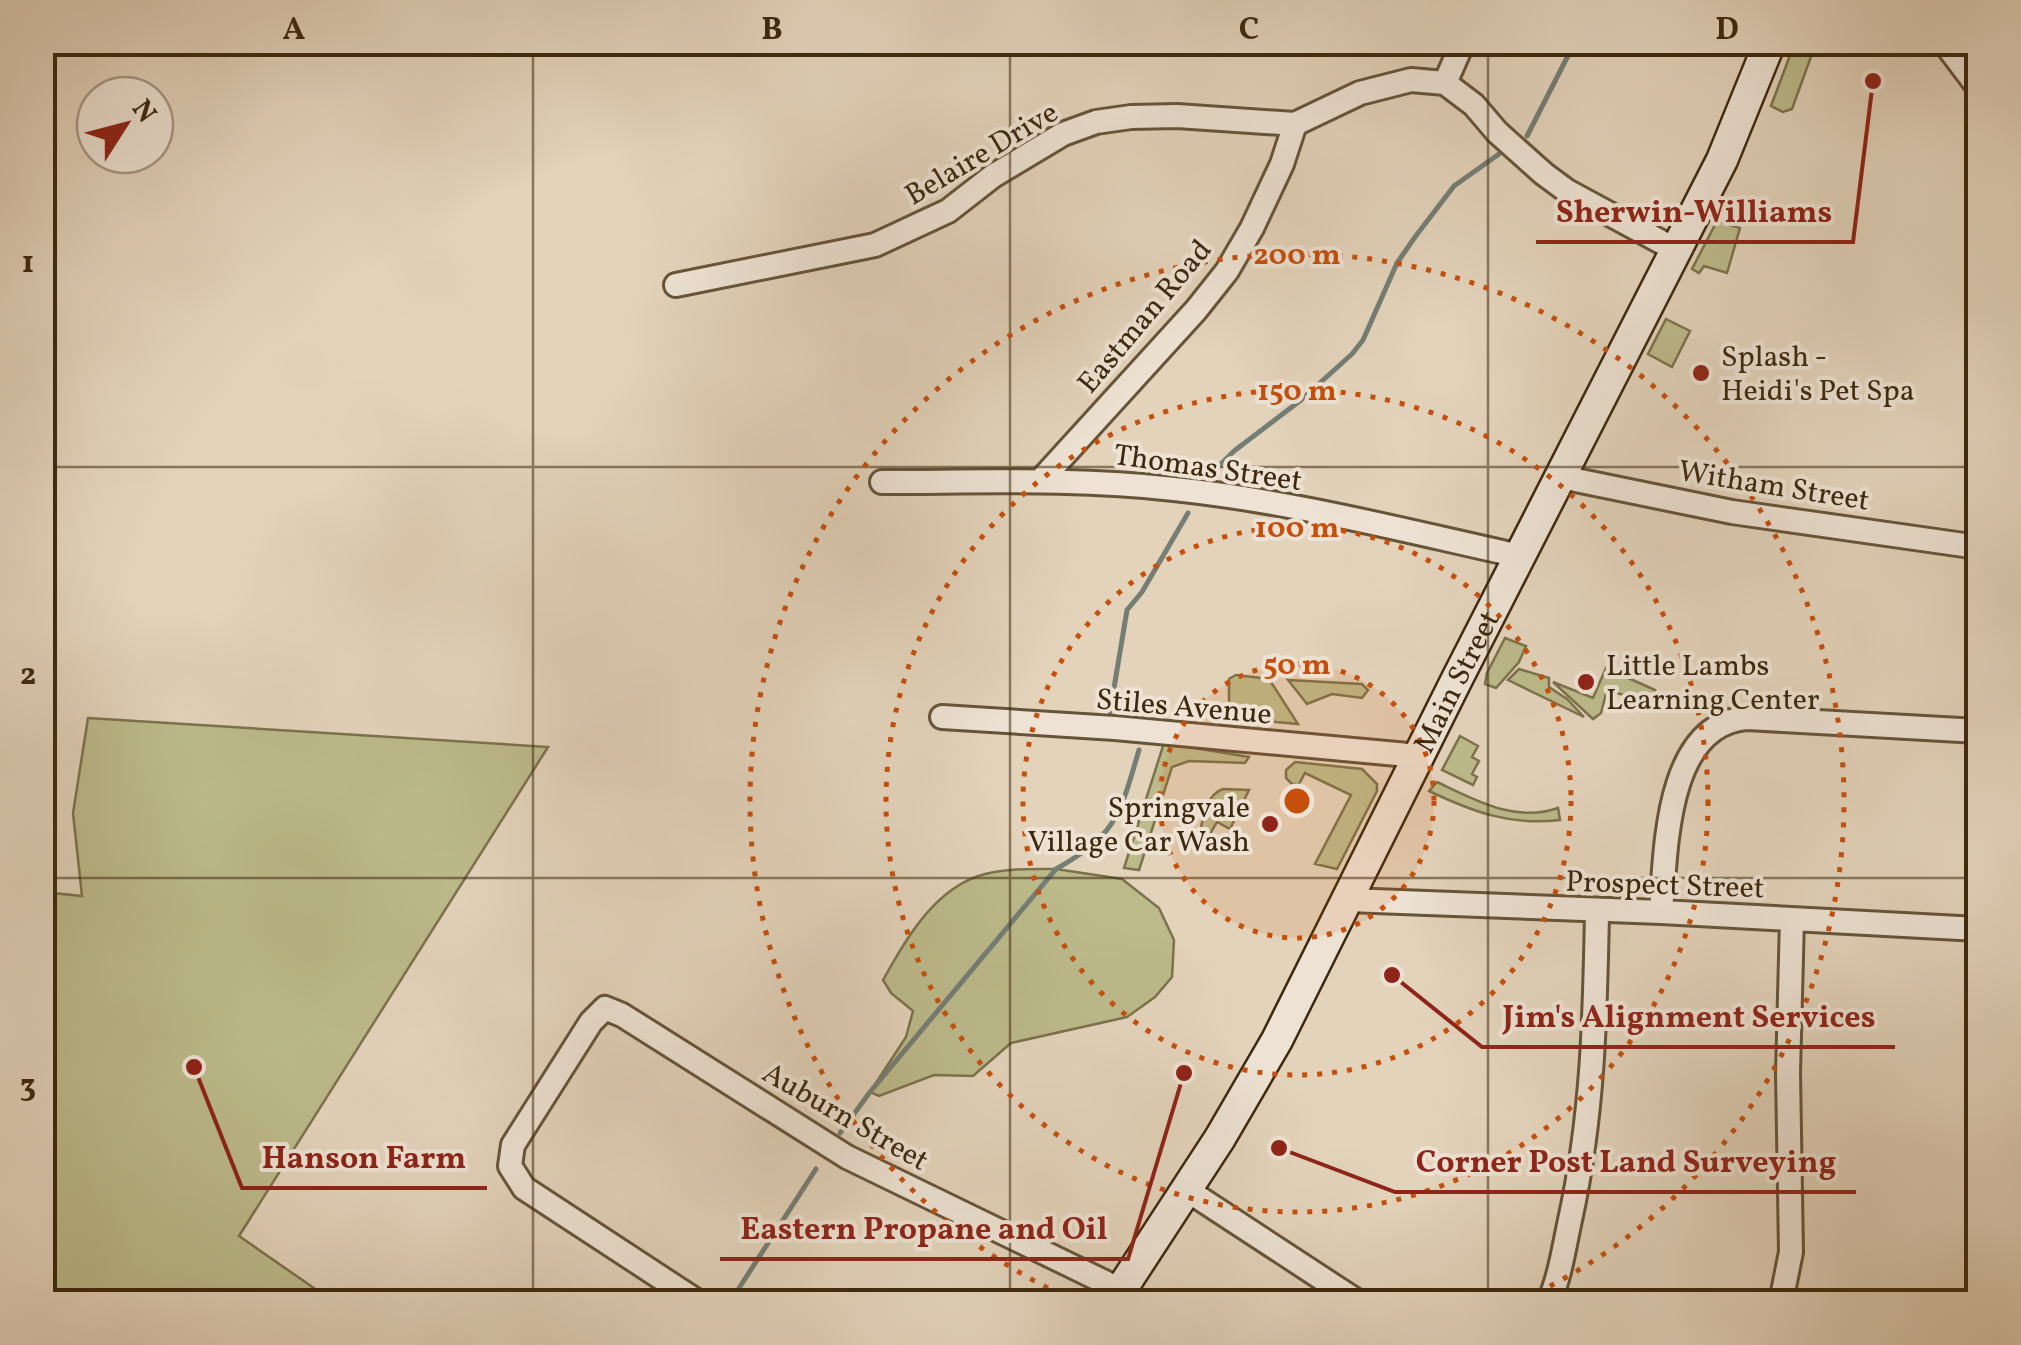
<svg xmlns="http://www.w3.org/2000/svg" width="2021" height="1345" viewBox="0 0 2021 1345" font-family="Vollkorn,serif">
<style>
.green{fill:#bcba8b;stroke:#7c724c;stroke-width:2.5}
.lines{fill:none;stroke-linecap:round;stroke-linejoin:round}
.stream{stroke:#747e75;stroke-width:5}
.minor-casing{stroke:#665439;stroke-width:28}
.secondary-casing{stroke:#3d290e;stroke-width:35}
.minor{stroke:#ede2d3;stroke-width:22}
.secondary{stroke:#ede2d3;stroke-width:30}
.grid{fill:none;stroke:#3d290e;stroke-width:2.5;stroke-opacity:0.55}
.ring{fill:none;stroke:#c64f0c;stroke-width:5;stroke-dasharray:5 10}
.poi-dot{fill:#8f2418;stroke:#ede2d3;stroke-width:4}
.labels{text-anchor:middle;stroke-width:8;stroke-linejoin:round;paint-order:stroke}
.street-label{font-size:30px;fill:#3d290e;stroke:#ede2d3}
.poi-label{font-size:30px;fill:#3d290e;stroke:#ede2d3;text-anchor:start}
.centre{fill:#c64f0c;stroke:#ede2d3;stroke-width:5}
.ring-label{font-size:30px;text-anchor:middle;font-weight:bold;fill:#c64f0c;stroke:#ede2d3;stroke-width:8;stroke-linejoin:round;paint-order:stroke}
.leader{fill:none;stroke:#8f2418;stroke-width:4}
.callout-dot{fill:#8f2418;stroke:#ede2d3;stroke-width:4}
.callout-label{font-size:32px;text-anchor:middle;font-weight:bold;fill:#8f2418;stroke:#ede2d3;stroke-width:8;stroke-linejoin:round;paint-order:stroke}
.neatline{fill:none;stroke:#3d290e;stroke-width:4}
.grid-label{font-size:32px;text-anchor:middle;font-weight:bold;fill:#3d290e}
</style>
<rect width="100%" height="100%" fill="#e3d3bb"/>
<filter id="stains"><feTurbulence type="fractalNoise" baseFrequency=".002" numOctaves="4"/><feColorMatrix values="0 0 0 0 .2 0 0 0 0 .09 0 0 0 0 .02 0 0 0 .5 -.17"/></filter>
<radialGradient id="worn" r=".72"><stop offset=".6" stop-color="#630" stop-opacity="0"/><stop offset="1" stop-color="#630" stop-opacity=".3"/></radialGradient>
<path class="green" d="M 1795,42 L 1816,43 L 1792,109 L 1783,112 L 1771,106 Z
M 1717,221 L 1740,228 L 1727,273 L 1704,266 L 1699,273 L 1692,269 Z
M 1666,319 L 1690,331 L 1672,367 L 1648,354 Z
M 1505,638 L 1526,646 L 1519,662 L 1496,688 L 1485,684 L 1487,673 Z
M 1606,668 L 1655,690 L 1661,706 L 1607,690 L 1601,713 L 1593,719 L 1553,682 L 1593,698 Z
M 1519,669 L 1549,678 L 1549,687 L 1567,699 L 1584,717 L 1508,680 Z
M 1236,675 L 1269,679 L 1298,724 L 1229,718 L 1229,679 Z
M 1288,680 L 1362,684 L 1368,690 L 1362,698 L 1332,694 L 1307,704 Z
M 88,718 L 548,747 L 239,1236 L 334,1302 L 43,1302 L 43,892 L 82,896 L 73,813 Z
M 1460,736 L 1478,746 L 1472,757 L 1479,761 L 1472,774 L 1477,777 L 1473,785 L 1442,770 Z
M 1164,743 L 1249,757 L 1245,763 L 1189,761 L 1172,767 L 1139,870 L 1124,868 Z
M 1295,762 L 1362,769 L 1377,784 L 1377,791 L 1337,869 L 1315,864 L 1351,795 L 1305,773 L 1299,784 L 1292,784 L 1286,778 L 1286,770 Z
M 1437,782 C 1475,800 1515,823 1558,808 L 1560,820 C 1511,826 1473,812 1429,791 Z
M 1223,789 L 1249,790 L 1230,829 L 1217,822 L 1209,836 L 1204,837 L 1200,832 C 1203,817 1207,794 1223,789 Z
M 1056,869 L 1122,879 L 1159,908 L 1174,940 L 1172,977 L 1155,997 L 1127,1017 L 1011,1043 L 973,1076 L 934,1075 L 879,1096 L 870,1092 L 906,1037 L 913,1011 L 891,993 L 883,980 C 906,939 935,887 985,874 C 1008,868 1033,869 1056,869 Z"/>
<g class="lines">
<path class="stream" d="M 1527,136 L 1575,42
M 1210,475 L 1234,451 L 1301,400 L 1352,354 L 1363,340 L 1397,263 L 1415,237 L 1454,186 L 1499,154
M 1110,712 L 1127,610 L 1142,592 L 1188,513
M 840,1133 L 870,1092 L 1056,869 C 1117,835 1120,814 1139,750
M 730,1302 L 816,1169"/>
<g class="minor-casing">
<path id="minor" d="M 1944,42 L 1978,87
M 1445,83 L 1463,42
M 676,285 L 875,245 L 948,211 L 993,176 L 1063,134 L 1096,122 L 1131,117 L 1177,116 L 1295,124 L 1360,93 L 1411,80 L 1445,83 L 1474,105 L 1497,132 L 1544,174 L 1567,191 L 1676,250
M 1561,477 L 1732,512 L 1978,547
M 1042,479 L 1196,310 L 1227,271 L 1252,228 L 1282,164 L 1295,124
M 882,482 C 980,482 1076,478 1174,489 C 1290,501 1406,531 1520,556
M 942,717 L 1115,728 L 1419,756
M 1348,900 L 1661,912 L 1978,929
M 1661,912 C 1666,851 1665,724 1747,718 L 1978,731
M 1978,1141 L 1978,1139
M 1187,1190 L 1358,1302
M 698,1302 L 524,1188 L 510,1166 L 513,1145 L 591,1022 L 605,1008 L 622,1015 L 847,1157 L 1121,1290
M 1549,1302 C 1560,1276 1564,1248 1570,1220 C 1593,1116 1595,1018 1597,912
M 1781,1302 L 1791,1252 L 1788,1073 L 1792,919
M 1974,1302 L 1978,1301"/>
</g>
<g class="secondary-casing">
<g id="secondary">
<path id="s1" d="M 1113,1302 L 1220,1138 L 1277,1040 L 1457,679 L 1722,160 L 1770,42"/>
</g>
</g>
<use href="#minor" class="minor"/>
<use href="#secondary" class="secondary"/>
</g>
<path class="grid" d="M 533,42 L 533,1302M 1010,42 L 1010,1302M 1488,42 L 1488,1302M 42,467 L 1978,467M 42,878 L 1978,878"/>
<circle cx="1297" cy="801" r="137" fill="#c64f0c" fill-opacity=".12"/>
<g class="ring">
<circle cx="1297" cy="801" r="137"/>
<circle cx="1297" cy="801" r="274"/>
<circle cx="1297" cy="801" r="411"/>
<path d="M1075 1301A547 547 0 1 1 1519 1301"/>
</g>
<g class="poi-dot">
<circle cx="1701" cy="373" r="10"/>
<circle cx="1586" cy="682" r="10"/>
<circle cx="1270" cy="824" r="10"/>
</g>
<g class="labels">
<g class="street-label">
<text transform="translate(981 153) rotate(-31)" y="10">Belaire Drive</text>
<text transform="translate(1144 316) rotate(-50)" y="10">Eastman Road</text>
<text transform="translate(1208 467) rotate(8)" y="10">Thomas Street</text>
<text transform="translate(1774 485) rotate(9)" y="10">Witham Street</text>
<text dy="10" stroke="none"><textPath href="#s1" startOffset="710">Main Street</textPath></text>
<text transform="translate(1184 706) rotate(5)" y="10">Stiles Avenue</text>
<text transform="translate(1665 884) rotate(2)" y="10">Prospect Street</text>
<text transform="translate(846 1116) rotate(30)" y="10">Auburn Street</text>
</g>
<g class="poi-label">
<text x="1721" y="366">Splash -<tspan x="1721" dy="34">Heidi's Pet Spa</tspan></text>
<text x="1606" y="675">Little Lambs<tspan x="1606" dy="34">Learning Center</tspan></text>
<text x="1250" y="817" text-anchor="end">Springvale<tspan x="1250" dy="34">Village Car Wash</tspan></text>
</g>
</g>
<circle cx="1297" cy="801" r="15" class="centre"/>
<g class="ring-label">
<text x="1297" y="264">200 m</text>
<text x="1297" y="400">150 m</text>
<text x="1297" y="537">100 m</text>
<text x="1297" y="674">50 m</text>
</g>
<path class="leader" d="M1873 81L1853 242H1536M1392 975L1482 1047H1895M194 1067L242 1188H487M1279 1148L1395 1192H1856M1184 1073L1128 1259H720"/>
<g class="callout-dot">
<circle cx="1873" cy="81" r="10"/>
<circle cx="1392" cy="975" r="10"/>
<circle cx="194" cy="1067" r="10"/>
<circle cx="1279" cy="1148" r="10"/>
<circle cx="1184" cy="1073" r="10"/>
</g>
<g class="callout-label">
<text x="1694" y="222">Sherwin-Williams</text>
<text x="1689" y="1027">Jim's Alignment Services</text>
<text x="364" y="1168">Hanson Farm</text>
<text x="1626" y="1172">Corner Post Land Surveying</text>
<text x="924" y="1239">Eastern Propane and Oil</text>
</g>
<rect width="2021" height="1345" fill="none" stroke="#e3d3bb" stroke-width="110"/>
<g transform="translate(125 125) rotate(54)"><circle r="48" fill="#ede2d3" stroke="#a79884" stroke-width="2.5"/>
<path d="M0-8L18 38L0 25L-18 38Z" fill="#8f2418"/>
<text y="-15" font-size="28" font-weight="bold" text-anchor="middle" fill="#3d290e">N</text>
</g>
<rect x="55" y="55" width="1911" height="1235" class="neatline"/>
<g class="grid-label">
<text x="294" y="39">A</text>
<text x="772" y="39">B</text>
<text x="1249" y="39">C</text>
<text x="1727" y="39">D</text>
<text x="28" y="272">1</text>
<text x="28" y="684">2</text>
<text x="28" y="1096">3</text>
</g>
<rect width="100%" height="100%" filter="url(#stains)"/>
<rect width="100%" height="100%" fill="url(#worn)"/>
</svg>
